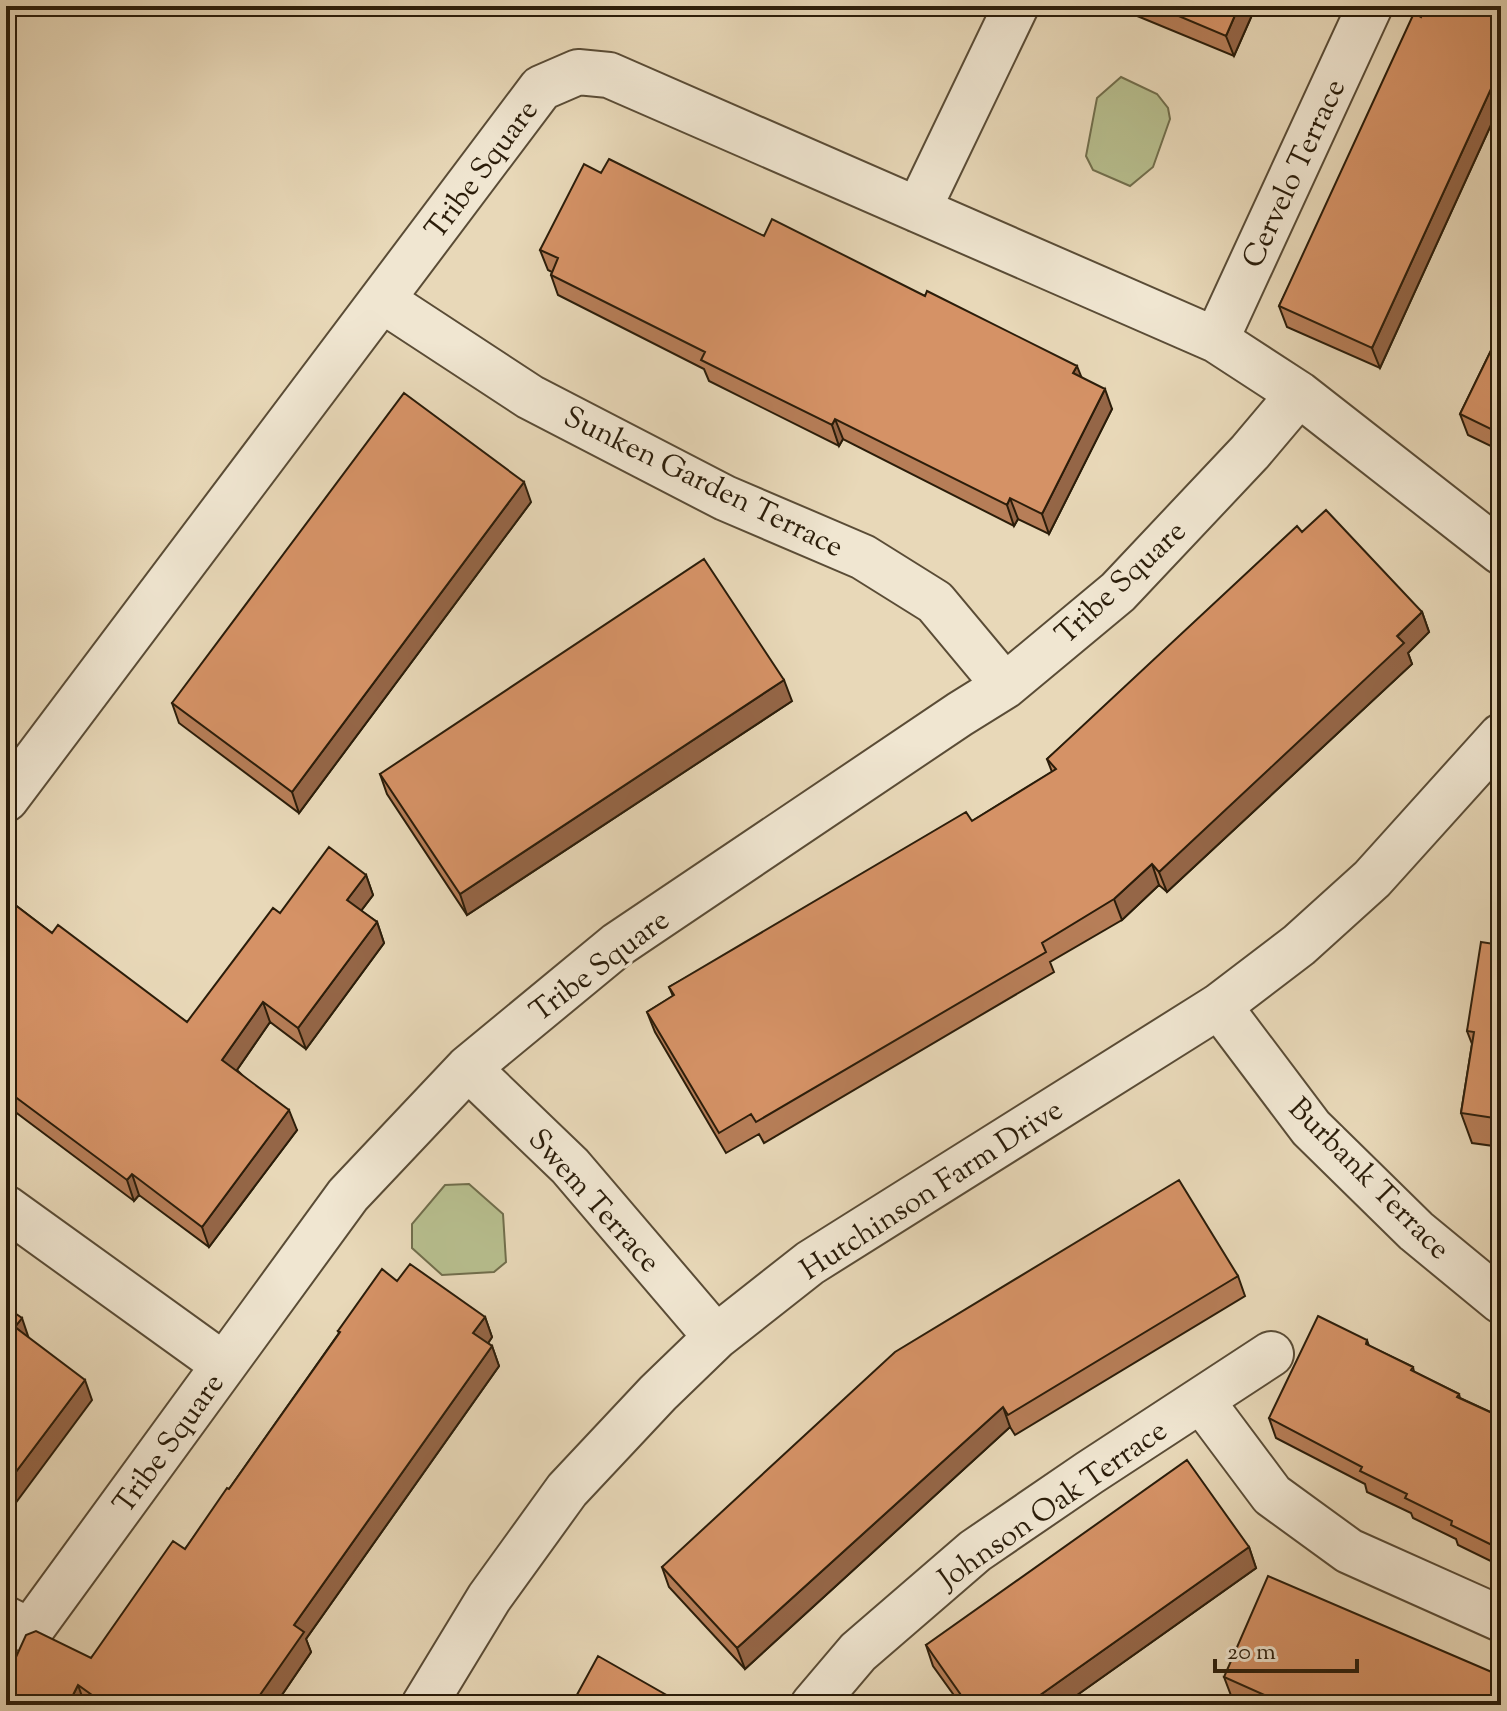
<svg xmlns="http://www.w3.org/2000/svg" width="1507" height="1711" viewBox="0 0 1507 1711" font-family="'Sorts Mill Goudy',serif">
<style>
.green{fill:#b7be8e;stroke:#716e4c;stroke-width:2}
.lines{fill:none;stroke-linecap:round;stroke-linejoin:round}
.minor-casing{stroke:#5a4c36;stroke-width:48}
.minor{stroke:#f0e6d1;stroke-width:44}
.wall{fill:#b77e58;stroke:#2b1d0a;stroke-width:2}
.shaded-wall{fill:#956647;stroke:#2b1d0a;stroke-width:2}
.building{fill:#d59266;stroke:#2b1d0a;stroke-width:2}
.labels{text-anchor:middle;stroke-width:6;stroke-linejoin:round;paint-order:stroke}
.street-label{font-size:30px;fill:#2b1d0a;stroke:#f0e6d1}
</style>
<rect width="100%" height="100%" fill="#e8d8b8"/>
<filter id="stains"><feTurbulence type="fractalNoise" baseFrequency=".0025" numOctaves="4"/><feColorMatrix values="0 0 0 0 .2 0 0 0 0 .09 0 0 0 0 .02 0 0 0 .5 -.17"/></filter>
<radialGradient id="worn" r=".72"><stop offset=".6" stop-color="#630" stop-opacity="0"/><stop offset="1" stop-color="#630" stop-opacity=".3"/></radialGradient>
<path class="green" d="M 1121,77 L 1157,94 L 1168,108 L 1170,119 L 1153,167 L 1130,186 L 1093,170 L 1086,156 L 1097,98 Z
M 469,1184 L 503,1214 L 506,1262 L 494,1272 L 442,1275 L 412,1248 L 412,1224 L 445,1185 Z"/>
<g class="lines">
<g class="minor-casing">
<path id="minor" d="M 918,210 L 1016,6
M 382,300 L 530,397 L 725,498 L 863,557 L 935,602 L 1005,686
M 1216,340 L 1370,6
M 6,799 L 541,88 L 578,72 L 609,75 L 1216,340 L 1299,394 L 1501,552
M 1219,1006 L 1311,1128 L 1416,1231 L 1501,1301
M 468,1068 L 570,1166 L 716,1337
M 6,1208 L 224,1365
M 1201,1400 L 1272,1495 L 1349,1551 L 1501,1619
M 6,1619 L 30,1631 L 348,1195 L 468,1068 L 617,945 L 960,714 L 1005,686 L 1118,592 L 1250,452 L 1299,394
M 424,1705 L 489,1598 L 567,1490 L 658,1393 L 716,1337 L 810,1263 L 1219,1006 L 1299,945 L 1372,879 L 1501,736
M 813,1705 L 858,1652 L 975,1551 L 1089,1473 L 1271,1354"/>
</g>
<use href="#minor" class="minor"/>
</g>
<path class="wall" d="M 1113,6 L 1256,6 L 1234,56 Z
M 1501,6 L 1501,103 L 1380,368 L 1287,327 L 1279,306 L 1421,17 Z
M 601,173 L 764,236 L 1081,377 L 1112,409 L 1049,534 L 1018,519 L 1014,526 L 843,439 L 839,446 L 709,381 L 704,369 L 558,295 L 551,275 L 552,272 L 548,270 L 540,250 Z
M 1501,330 L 1501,451 L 1468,435 L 1460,414 Z
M 531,502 L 299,813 L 179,723 L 172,703 Z
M 1302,532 L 1422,612 L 1429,632 L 1408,653 L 1412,664 L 1167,892 L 1159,885 L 1122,920 L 1050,962 L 1054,972 L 764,1143 L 759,1134 L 726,1153 L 655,1032 L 647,1012 L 673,996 L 669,987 L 972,821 L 1052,772 L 1047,759 Z
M 792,701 L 467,915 L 387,794 L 380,774 Z
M 366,875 L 373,895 L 361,911 L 377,922 L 384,943 L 306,1049 L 270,1022 L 237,1070 L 297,1130 L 209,1247 L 139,1195 L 134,1201 L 6,1105 L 6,898 L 52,933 L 187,1022 Z
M 1501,945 L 1501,1147 L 1472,1143 L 1461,1113 L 1472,1044 L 1467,1031 Z
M 1238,1276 L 1245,1296 L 1015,1435 L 1010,1427 L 745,1669 L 669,1587 L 662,1567 Z
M 485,1317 L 492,1337 L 488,1343 L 492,1346 L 499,1366 L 306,1639 L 311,1652 L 275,1705 L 6,1705 L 91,1658 L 185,1549 L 229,1489 L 339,1333 L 338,1331 Z
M 1367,1340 L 1369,1346 L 1413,1367 L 1414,1372 L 1459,1394 L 1460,1398 L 1501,1417 L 1501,1569 L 1499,1565 L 1458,1545 L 1456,1539 L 1413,1518 L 1411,1513 L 1367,1492 L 1365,1484 L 1276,1438 L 1269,1418 Z
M 1249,1547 L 1256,1568 L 1063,1705 L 961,1705 L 933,1666 L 926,1645 Z
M 1224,1677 L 1501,1705 L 1248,1705 L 1232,1698 Z"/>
<path class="shaded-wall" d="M 1239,6 L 1256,6 L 1234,56 L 1226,36 Z
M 1501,67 L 1501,103 L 1380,368 L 1372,348 Z
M 1077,366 L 1085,386 L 1073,373 Z
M 1105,389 L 1112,409 L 1049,534 L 1042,514 Z
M 835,419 L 843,439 L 839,446 L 832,425 Z
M 524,482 L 531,502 L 299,813 L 292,792 Z
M 1010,498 L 1018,519 L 1014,526 L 1007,505 Z
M 1422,612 L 1429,632 L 1408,653 L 1412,664 L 1167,892 L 1159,872 Z
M 784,680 L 792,701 L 467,915 L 460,894 Z
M 1152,864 L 1159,885 L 1122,920 L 1114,899 Z
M 366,875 L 373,895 L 354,920 L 347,900 Z
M 377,922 L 384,943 L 306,1049 L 298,1028 Z
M 263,1002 L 270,1022 L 230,1080 L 222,1060 Z
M 289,1110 L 297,1130 L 209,1247 L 202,1227 Z
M 132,1174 L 139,1195 L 134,1201 L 127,1180 Z
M 485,1317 L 492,1337 L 481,1354 L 473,1333 Z
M 22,1318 L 29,1339 L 15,1327 Z
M 492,1346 L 499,1366 L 306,1639 L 311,1652 L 275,1705 L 253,1705 L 294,1625 Z
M 85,1380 L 92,1400 L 6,1516 L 6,1485 Z
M 1003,1407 L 1010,1427 L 745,1669 L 737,1648 Z
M 1249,1547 L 1256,1568 L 1063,1705 L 1026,1705 Z
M 78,1685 L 85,1705 L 71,1705 L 70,1701 Z
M 60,1696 L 63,1705 L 56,1705 Z"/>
<path class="building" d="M 1155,6 L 1239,6 L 1226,36 Z
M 1426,6 L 1501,6 L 1501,67 L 1372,348 L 1279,306 L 1414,13 L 1421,17 Z
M 609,159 L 764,236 L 772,219 L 925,296 L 927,291 L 1077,366 L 1073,373 L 1105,389 L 1042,514 L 1010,498 L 1007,505 L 835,419 L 832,425 L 701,360 L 705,352 L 551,275 L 558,258 L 540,250 L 584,164 L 601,173 Z
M 1501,330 L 1501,434 L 1460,414 Z
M 404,393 L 524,482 L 292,792 L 172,703 Z
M 1326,510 L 1422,612 L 1397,636 L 1404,643 L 1159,872 L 1152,864 L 1114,899 L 1042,943 L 1046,952 L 756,1122 L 751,1114 L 719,1133 L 647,1012 L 674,995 L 669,987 L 966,812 L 972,821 L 1056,769 L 1047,759 L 1297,526 L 1302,532 Z
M 704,559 L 784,680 L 460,894 L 380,774 Z
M 329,847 L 366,875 L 347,900 L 377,922 L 298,1028 L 263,1002 L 222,1060 L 289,1110 L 202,1227 L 132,1174 L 127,1180 L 6,1090 L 6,898 L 52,933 L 58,925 L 187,1022 L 273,908 L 280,913 Z
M 1481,942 L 1501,945 L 1501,1119 L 1461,1113 L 1474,1032 L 1467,1031 Z
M 1179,1180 L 1238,1276 L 1008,1415 L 1003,1407 L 737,1648 L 662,1567 L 895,1352 Z
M 410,1264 L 485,1317 L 473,1333 L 492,1346 L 294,1625 L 304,1632 L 253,1705 L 106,1705 L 78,1685 L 70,1701 L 60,1696 L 56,1705 L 6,1705 L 6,1679 L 26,1635 L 36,1631 L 91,1658 L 173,1541 L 185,1549 L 227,1488 L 229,1489 L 340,1332 L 338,1331 L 382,1269 L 397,1281 Z
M 6,1307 L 22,1318 L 15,1327 L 85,1380 L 6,1485 Z
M 1318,1316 L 1367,1340 L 1366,1344 L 1413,1367 L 1411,1370 L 1459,1394 L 1457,1397 L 1501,1417 L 1501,1554 L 1494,1550 L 1496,1547 L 1451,1525 L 1452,1521 L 1405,1498 L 1407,1494 L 1360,1471 L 1362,1467 L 1269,1418 Z
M 1187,1460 L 1249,1547 L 1026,1705 L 968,1705 L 926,1645 Z
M 1268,1576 L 1501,1676 L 1501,1698 L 1498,1705 L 1287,1705 L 1224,1677 Z
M 598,1656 L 684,1705 L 567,1705 L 570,1700 L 573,1702 Z"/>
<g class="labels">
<g class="street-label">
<text transform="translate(481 169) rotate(-53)" y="10">Tribe Square</text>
<text transform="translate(1293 173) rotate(-65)" y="10">Cervelo Terrace</text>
<text transform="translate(704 481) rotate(26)" y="10">Sunken Garden Terrace</text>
<text transform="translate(1120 582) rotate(-43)" y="10">Tribe Square</text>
<text transform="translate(599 965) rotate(-37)" y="10">Tribe Square</text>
<text transform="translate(1370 1178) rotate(45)" y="10">Burbank Terrace</text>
<text transform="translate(931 1189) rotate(-33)" y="10">Hutchinson Farm Drive</text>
<text transform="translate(595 1200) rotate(48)" y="10">Swem Terrace</text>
<text transform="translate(168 1443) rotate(-54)" y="10">Tribe Square</text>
<text transform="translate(1052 1504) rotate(-35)" y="10">Johnson Oak Terrace</text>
</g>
</g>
<rect width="1507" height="1711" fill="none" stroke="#e8d8b8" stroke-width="32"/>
<rect x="8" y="8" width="1491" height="1695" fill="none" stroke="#2b1d0a" stroke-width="4"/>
<rect x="16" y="16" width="1475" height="1679" fill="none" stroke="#2b1d0a" stroke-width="2"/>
<path d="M1215 1659v12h142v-12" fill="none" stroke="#2b1d0a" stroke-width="4"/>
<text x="1227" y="1659" font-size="24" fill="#2b1d0a" stroke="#f0e6d1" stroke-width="6" paint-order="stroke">20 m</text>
<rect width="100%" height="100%" filter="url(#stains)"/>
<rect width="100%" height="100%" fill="url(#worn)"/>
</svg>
